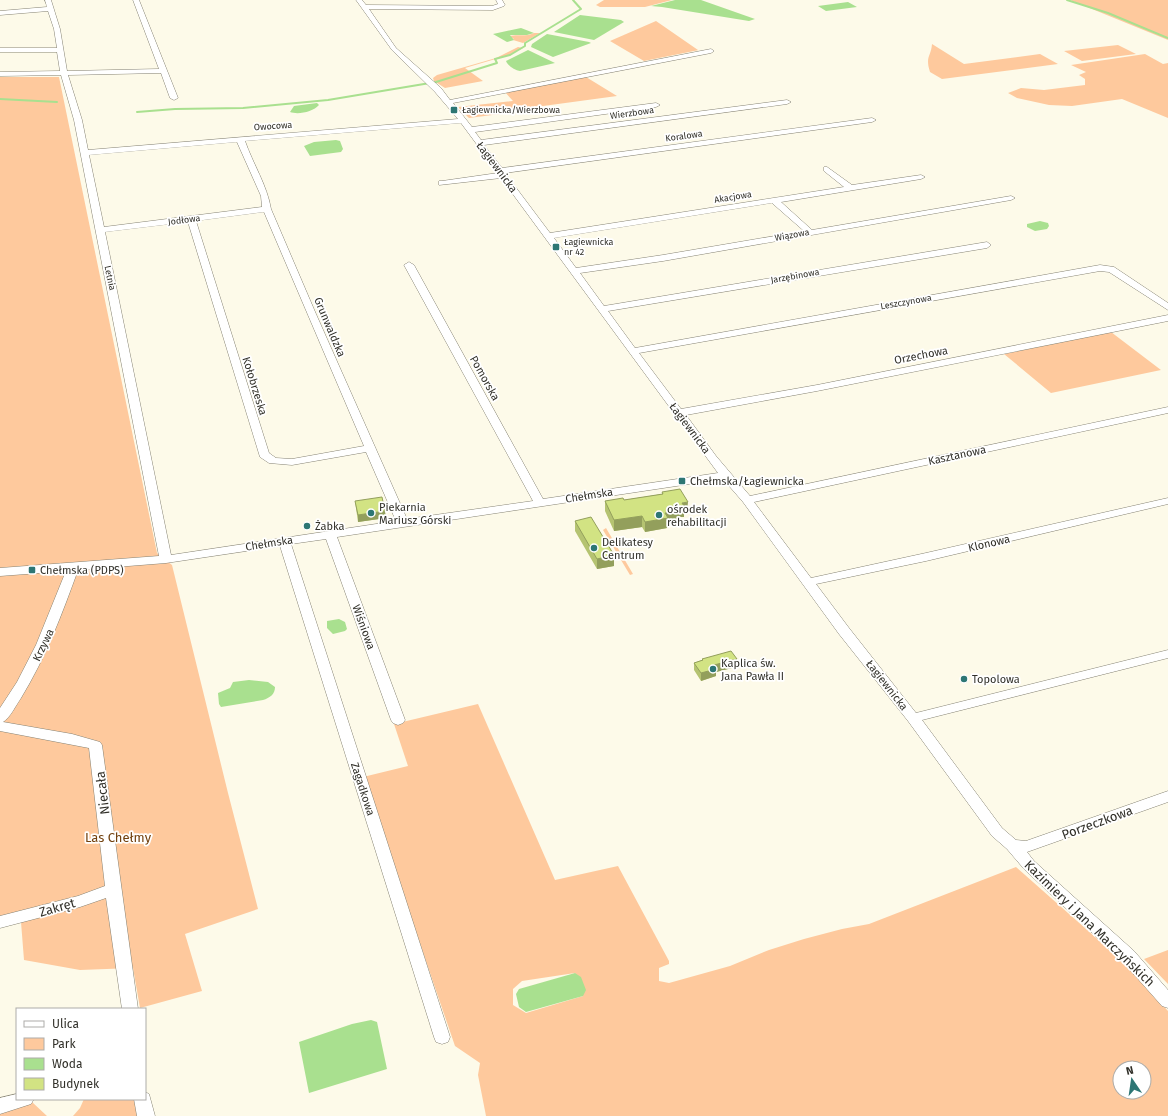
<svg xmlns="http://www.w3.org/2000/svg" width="1168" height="1116" viewBox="0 0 1168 1116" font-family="'Fira Sans',sans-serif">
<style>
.green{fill:#fec99d;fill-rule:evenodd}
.water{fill:#a9e08f}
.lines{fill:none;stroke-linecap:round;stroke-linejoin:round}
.stream{stroke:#a9e08f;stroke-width:2}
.minor-casing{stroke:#868374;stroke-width:1}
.minor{fill:#fff;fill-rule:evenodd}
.wall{fill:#b5c371}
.shaded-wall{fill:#939f5c}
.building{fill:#d2e383;stroke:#939f5c}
.poi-dot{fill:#2d7674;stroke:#fff;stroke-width:1.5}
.labels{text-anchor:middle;stroke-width:3.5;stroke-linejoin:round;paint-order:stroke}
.far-poi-label{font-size:9px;fill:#313029;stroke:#fff;text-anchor:start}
.far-street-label{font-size:9px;fill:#313029;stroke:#fff}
.street-label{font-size:11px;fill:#313029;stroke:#fff}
.poi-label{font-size:11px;fill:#313029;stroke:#fff;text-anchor:start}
.near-street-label{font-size:13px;fill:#313029;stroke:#fff}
.near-park-label{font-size:13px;fill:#72410e;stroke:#fff}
</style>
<rect width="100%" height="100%" fill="#fdfae9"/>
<path class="green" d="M 604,0 L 672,0 L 645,7 L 600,7 L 596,5 Z
M 1070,0 L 1168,0 L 1168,40 Z
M 656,21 L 698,50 L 699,50 L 644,61 L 610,41 Z
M 534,33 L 540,33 L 523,43 L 513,40 L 514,39 L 509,36 C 518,34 526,37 534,33 Z
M 932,44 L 964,64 L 1040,54 L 1058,64 L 942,79 L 930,72 C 925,56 931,57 932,44 Z
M 1118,45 L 1136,54 L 1082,61 L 1064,51 Z
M 518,47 L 523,48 L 509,55 L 465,68 L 483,81 L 445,88 L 434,81 L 433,78 L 437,75 L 496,58 Z
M 1145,54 L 1163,64 L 1168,63 L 1168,118 L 1122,99 L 1072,106 L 1049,105 L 1017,98 L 1008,93 L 1021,88 L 1044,90 L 1085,85 L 1085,79 L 1079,75 L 1086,72 L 1071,65 Z
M 0,77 L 59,77 L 157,553 L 172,565 L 228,793 L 258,909 L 185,934 L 202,991 L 140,1008 L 133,968 L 80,970 L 24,960 L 21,922 L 0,927 Z
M 586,77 L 617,96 L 498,112 L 500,114 L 469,118 L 458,107 L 513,101 L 505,92 Z
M 1111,332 L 1161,370 L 1051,393 L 1004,354 Z
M 606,528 L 633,574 L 630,575 L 603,530 Z
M 478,704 L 555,880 L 618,866 L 669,961 L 669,964 L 659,968 L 659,981 L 669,983 L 730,966 L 769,950 L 804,939 L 842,929 L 869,924 L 1016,867 L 1094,936 L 1135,975 L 1168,1011 L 1168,1116 L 486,1116 L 478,1075 L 480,1063 L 455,1046 L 363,777 L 408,766 L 394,724 ZM 575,973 L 583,996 L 526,1013 L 513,1005 L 513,989 L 522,981 ZM 1120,1068 L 1144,1068 L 1144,1092 L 1120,1092 Z
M 1168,950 L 1168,984 L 1144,959 Z
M 84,1099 L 136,1099 L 139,1116 L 73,1116 L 80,1108 Z
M 32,1102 L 47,1116 L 0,1116 L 0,1110 Z"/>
<path class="water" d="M 675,0 L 701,0 L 755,19 L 749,21 L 662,7 L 651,6 Z
M 848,2 L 857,7 L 826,11 L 818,6 Z
M 580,15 L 621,20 L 624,22 L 594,40 L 554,32 Z
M 521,28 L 534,33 L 527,35 L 510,35 L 514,40 L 507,42 L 493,34 Z
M 547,34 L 589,42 L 591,43 L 553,57 L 531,47 L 532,44 Z
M 528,50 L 555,63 L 520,71 C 515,70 508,66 506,61 Z
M 317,103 L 319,105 C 313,112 298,115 290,112 L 294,106 Z
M 336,140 L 340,141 L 343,149 L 341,152 L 310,156 L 304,146 L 314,142 Z
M 1040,221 L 1048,223 L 1049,226 L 1047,229 L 1035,231 L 1027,227 L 1027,224 Z
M 339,619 L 345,622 L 347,629 L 345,631 L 333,634 L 327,628 L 327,621 Z
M 249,680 L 268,682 L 275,687 C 275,694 270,698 263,700 L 221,707 L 219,704 L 218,693 L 230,688 L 233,682 Z
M 575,973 L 581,977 L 586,990 L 583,996 L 526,1012 L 519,1007 L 516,994 L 519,989 Z
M 371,1020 L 377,1022 L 387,1069 L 309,1093 L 299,1042 L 352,1024 Z"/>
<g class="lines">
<path class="stream" d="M 1067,0 L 1108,13 L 1168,38
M 0,99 L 57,102
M 137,112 L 175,109 L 243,108 L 328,100 L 436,82 L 497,63 L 495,59 L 510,55 L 525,46 L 525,43 L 581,9 L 573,0"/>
<g class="minor-casing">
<path id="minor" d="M 45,0 L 51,0 L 60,29 L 67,71 L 159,69 L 133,0 L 139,0 L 178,98 L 174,100 L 170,98 L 161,73 L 68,75 L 82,120 L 88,150 L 458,119 L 435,92 L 392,50 L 356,0 L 362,0 L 366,5 L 492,6 L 498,4 L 496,0 L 502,0 L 505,5 L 504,6 L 493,10 L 369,9 L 396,48 L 441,88 L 450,100 L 711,49 L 714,51 L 711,53 L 453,103 L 472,127 L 656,103 L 660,105 L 656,107 L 475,132 L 481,140 L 787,100 L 791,102 L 787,104 L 484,145 L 502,168 L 872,118 L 876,120 L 872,122 L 505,173 L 550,233 L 844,187 L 824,171 L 824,167 L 827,167 L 852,185 L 921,175 L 925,177 L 921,179 L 781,202 L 812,230 L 1011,196 L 1015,198 L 1011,200 L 663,261 L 580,273 L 604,306 L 987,242 L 991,245 L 987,248 L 608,311 L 635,348 L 1100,265 L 1114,267 L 1168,303 L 1168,310 L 1109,272 L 1100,271 L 639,353 L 681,409 L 817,385 L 1168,315 L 1168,321 L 817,391 L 686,415 L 716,456 L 750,496 L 1168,407 L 1168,413 L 754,502 L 811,578 L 926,553 L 1168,498 L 1168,504 L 926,561 L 816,584 L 849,628 L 916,713 L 1168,650 L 1168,658 L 922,720 L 1002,828 L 1016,840 L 1026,841 L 1168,791 L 1168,802 L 1027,852 L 1034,861 L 1134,951 L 1168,990 L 1168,1008 L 1162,1006 L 1122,961 L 1024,869 L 1007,849 L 992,836 L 908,721 L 839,634 L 743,502 L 723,479 L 337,537 L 405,720 L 403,723 L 398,725 L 393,723 L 391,720 L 326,539 L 291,544 L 450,1037 L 448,1042 L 442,1044 L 436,1042 L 434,1037 L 280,546 L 166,563 L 78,570 C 62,614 46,657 21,698 C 16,705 10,718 3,722 L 72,734 L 100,742 L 102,745 L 138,1009 L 122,1009 L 106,898 L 80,907 L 0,928 L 0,916 L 78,896 L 105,886 L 89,748 L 0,731 L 0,708 L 17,682 L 36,645 L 66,571 L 0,576 L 0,568 L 159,556 L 74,120 L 61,75 L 0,76 L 0,72 L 60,71 L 57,52 L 0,52 L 0,48 L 57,48 L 54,29 L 48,11 L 0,15 L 0,11 L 47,7 ZM 461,123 L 498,173 L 442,181 L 439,181 L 439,185 L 501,178 L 718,473 L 543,499 L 414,265 L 409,262 L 404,265 L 533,501 L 407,519 L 316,314 L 271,209 C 267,185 253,164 245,141 ZM 237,142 L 261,196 L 262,207 L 104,227 L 89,155 ZM 772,203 L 804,231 L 663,255 L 576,268 L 554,238 ZM 264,212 L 364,446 L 292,459 L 276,458 L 269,453 L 196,221 ZM 188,222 L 260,457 L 269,463 L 292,465 L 366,452 L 396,521 L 171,555 L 105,232 Z
M 145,1092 L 149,1094 L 155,1116 L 137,1116 L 134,1099 L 145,1099 Z
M 17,1094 L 17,1099 L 34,1099 L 31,1104 L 0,1114 L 0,1098 Z"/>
</g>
<use href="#minor" class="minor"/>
</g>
<path class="wall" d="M 662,492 L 687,512 L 684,513 L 684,517 L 679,517 L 679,521 L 668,523 L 667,528 L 645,532 L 642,527 L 614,531 L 605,511 L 605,501 L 624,500 L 662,494 Z
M 355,501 L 386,518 L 358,522 Z
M 575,521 L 614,566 L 597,569 L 575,531 Z
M 702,659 L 737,659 L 736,667 L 716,672 L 716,676 L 701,681 L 694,670 L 694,663 L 702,660 Z"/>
<path class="shaded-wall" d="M 688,502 L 687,512 L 684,513 L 684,517 L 679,517 L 679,521 L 668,523 L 667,528 L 645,532 L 645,522 L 665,513 L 682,503 Z
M 385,511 L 386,518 L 358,522 L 358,515 Z
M 642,516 L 642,527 L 614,531 L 614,520 Z
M 614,555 L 614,566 L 597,569 L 597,559 Z
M 737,659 L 736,667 L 716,672 L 716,676 L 701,681 L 701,673 L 714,665 Z"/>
<path class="building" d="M 680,489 L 688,502 L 682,503 L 684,506 L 678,507 L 680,511 L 665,513 L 668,518 L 645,522 L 642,516 L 614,520 L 605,501 L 623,498 L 624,500 L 663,494 L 662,492 Z
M 382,497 L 385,511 L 358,515 L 355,501 Z
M 591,517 L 614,555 L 597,559 L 575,521 Z
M 731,651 L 737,659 L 714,665 L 716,669 L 701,673 L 694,663 L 703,660 L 702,659 Z"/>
<g class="poi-dot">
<rect x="450" y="106" width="8" height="8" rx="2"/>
<rect x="552" y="243" width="8" height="8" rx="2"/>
<rect x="678" y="477" width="8" height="8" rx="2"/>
<circle cx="371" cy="513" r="4"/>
<circle cx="659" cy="515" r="4"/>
<circle cx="307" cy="526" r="4"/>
<circle cx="594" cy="548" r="4"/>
<rect x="28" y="566" width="8" height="8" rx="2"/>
<circle cx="713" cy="669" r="4"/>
<circle cx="964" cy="679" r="4"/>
</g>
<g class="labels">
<g class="far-poi-label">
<text x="462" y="113">Łagiewnicka/Wierzbowa</text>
<text x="564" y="245">Łagiewnicka<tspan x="564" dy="10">nr 42</tspan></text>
</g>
<g class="far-street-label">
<text transform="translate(632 113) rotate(-8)" y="3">Wierzbowa</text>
<text transform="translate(273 126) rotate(-4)" y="3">Owocowa</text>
<text transform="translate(684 136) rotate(-8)" y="3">Koralowa</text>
<text transform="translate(733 197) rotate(-9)" y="3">Akacjowa</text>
<text transform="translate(184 220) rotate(-7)" y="3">Jodłowa</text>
<text transform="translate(792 235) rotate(-10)" y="3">Wiązowa</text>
<text transform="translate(795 276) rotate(-10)" y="3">Jarzębinowa</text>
<text transform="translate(110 278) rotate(78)" y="3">Letnia</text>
<text transform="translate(906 302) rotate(-10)" y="3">Leszczynowa</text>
</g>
<g class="street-label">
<text transform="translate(497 167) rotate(53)" y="4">Łagiewnicka</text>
<text transform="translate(330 327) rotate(67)" y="4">Grunwaldzka</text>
<text transform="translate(921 355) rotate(-11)" y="4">Orzechowa</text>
<text transform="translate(485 378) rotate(61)" y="4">Pomorska</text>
<text transform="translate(255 386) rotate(73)" y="4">Kołobrzeska</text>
<text transform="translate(690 428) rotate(53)" y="4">Łagiewnicka</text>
<text transform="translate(957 455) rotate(-12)" y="4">Kasztanowa</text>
<text transform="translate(589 495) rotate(-9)" y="4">Chełmska</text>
<text transform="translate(269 543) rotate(-9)" y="4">Chełmska</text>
<text transform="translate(989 543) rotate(-13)" y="4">Klonowa</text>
<text transform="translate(364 627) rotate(70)" y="4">Wiśniowa</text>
<text transform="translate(43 645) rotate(-65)" y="4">Krzywa</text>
<text transform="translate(887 685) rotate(52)" y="4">Łagiewnicka</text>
<text transform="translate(363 789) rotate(72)" y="4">Zagadkowa</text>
</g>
<g class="poi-label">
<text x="690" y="485">Chełmska/Łagiewnicka</text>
<text x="379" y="511">Piekarnia<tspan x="379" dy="13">Mariusz Górski</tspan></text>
<text x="667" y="513">ośrodek<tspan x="667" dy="13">rehabilitacji</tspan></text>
<text x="315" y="530">Żabka</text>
<text x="602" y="546">Delikatesy<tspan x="602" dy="13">Centrum</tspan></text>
<text x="40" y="574">Chełmska (PDPS)</text>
<text x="721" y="667">Kaplica św.<tspan x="721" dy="13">Jana Pawła II</tspan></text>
<text x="972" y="683">Topolowa</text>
</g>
<g class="near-street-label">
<text transform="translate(102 793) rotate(-97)" y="5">Niecała</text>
<text transform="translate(1097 822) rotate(-20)" y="5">Porzeczkowa</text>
<text transform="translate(57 907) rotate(-16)" y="5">Zakręt</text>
<text transform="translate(1090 923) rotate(44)" y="5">Kazimiery i Jana Marczyńskich</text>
</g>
<g class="near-park-label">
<text x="118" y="842">Las Chełmy</text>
</g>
</g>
<rect x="16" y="1008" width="130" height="92" fill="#ffffff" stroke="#adaca9"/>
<rect x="24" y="1021" width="20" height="6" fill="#ffffff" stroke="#adaca9"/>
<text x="52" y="1028" font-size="12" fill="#313029">Ulica</text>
<rect x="24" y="1038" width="20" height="12" fill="#fec99d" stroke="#adaca9"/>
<text x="52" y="1048" font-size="12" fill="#313029">Park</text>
<rect x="24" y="1058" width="20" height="12" fill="#a9e08f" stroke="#adaca9"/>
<text x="52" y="1068" font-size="12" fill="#313029">Woda</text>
<rect x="24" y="1078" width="20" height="12" fill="#d2e383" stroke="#adaca9"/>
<text x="52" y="1088" font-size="12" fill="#313029">Budynek</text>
<g transform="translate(1132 1080) rotate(347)"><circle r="19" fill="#ffffff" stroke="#adaca9"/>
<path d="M0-3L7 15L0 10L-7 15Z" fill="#2d7674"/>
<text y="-6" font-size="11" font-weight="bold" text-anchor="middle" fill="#313029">N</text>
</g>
</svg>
